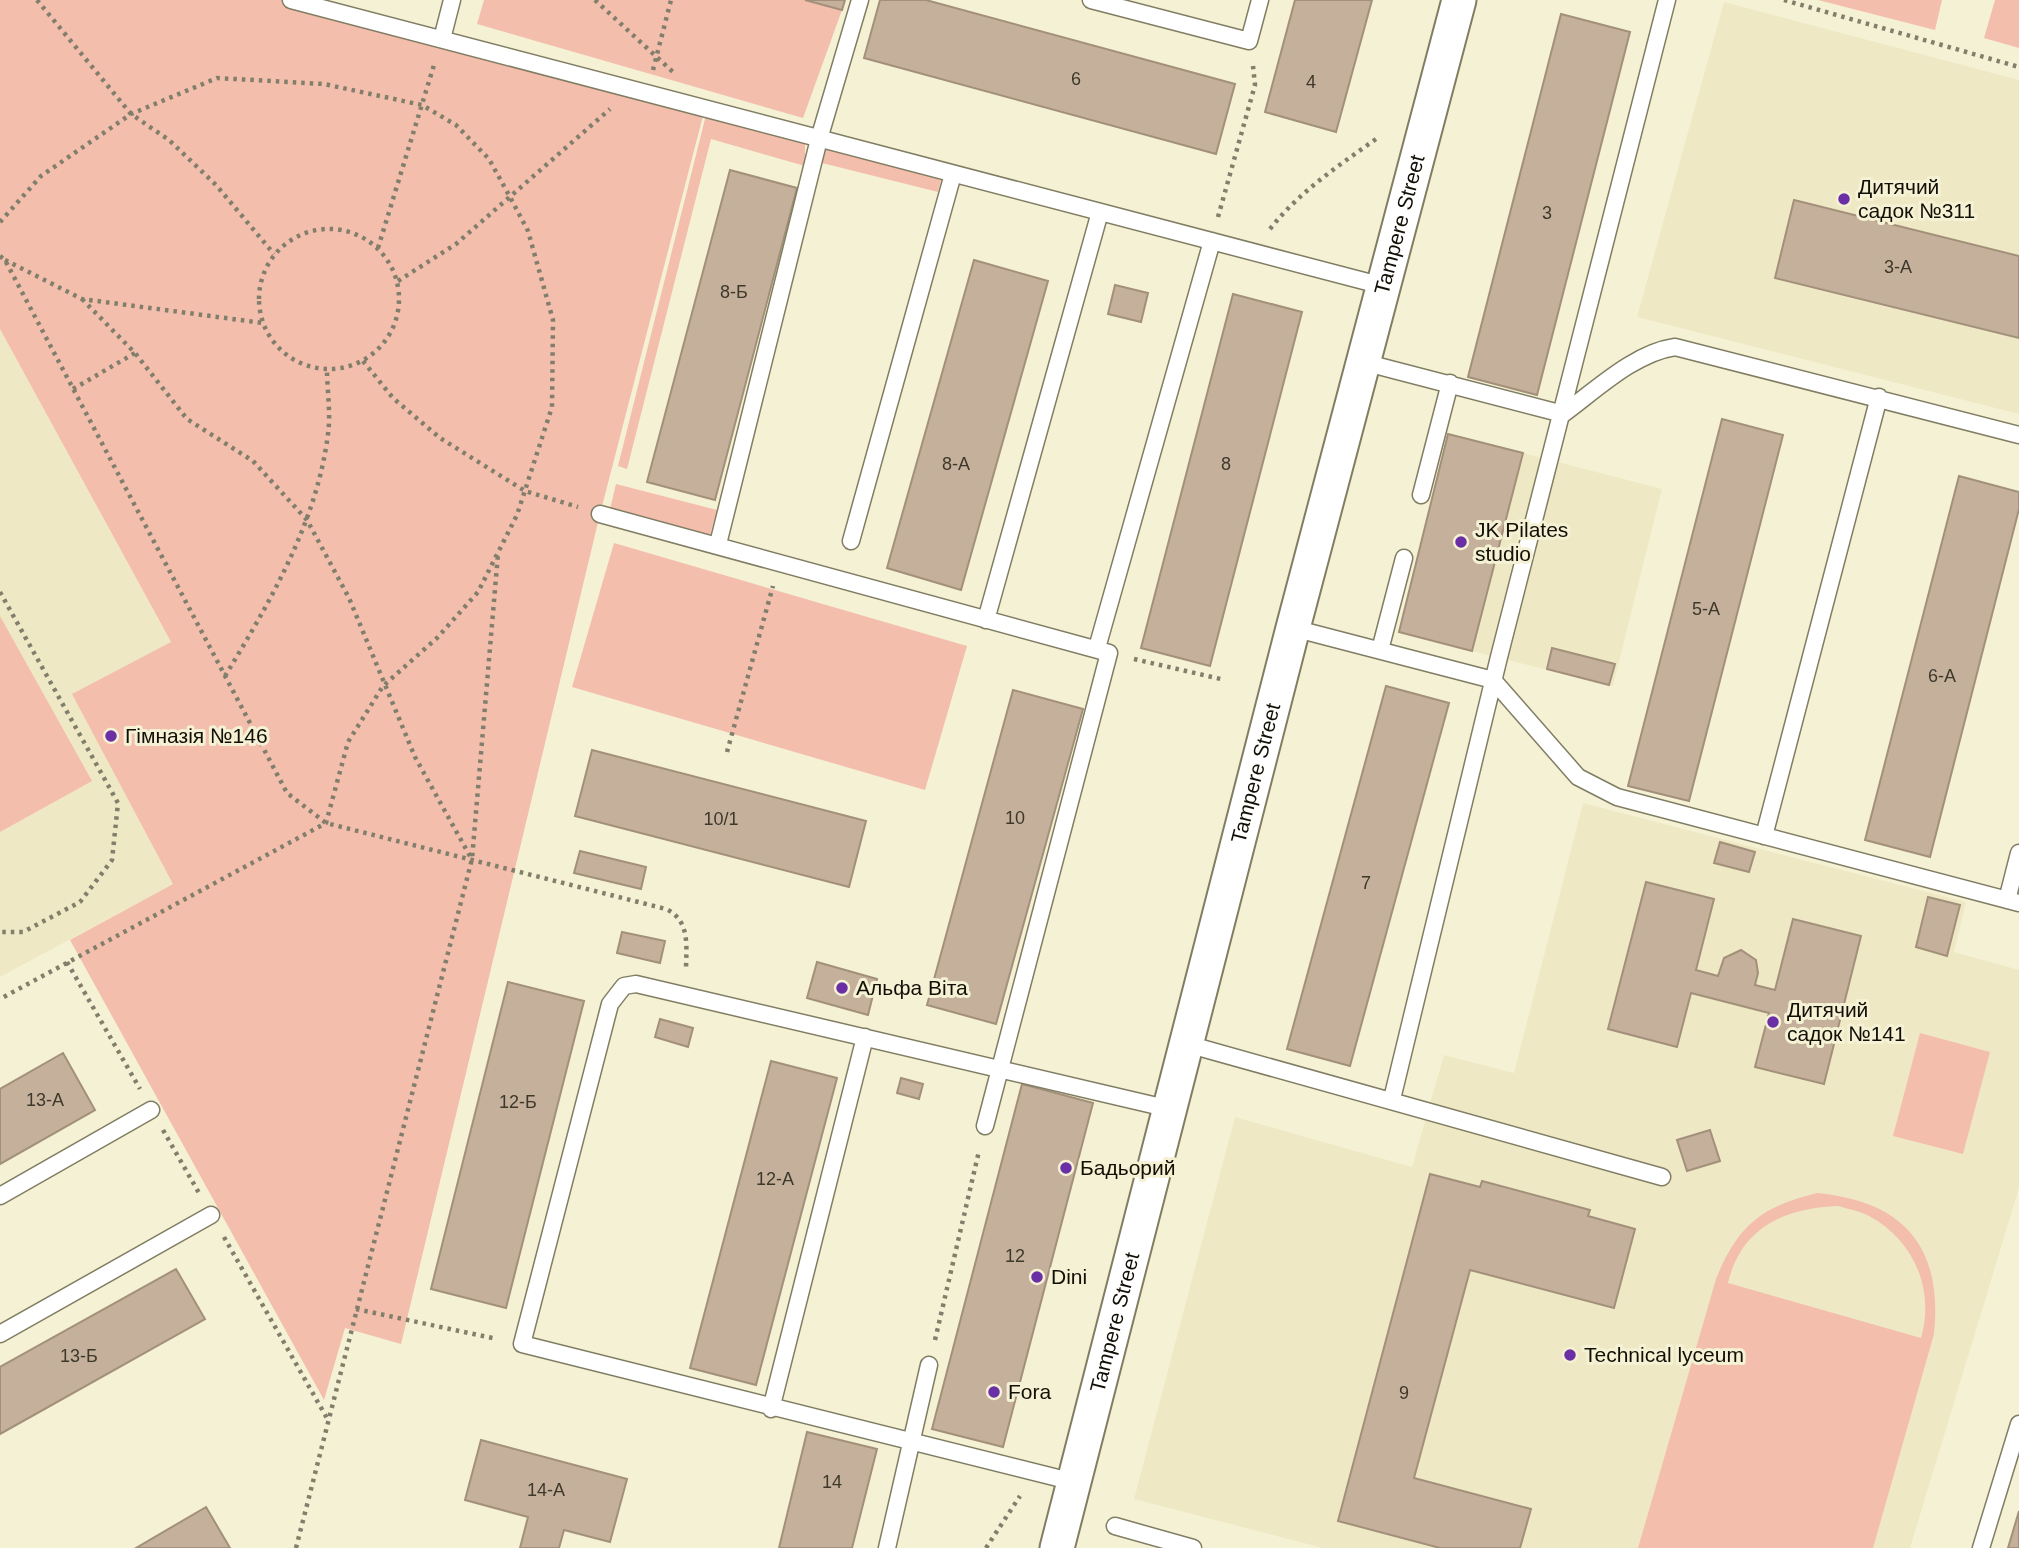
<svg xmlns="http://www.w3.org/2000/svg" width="2019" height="1548" viewBox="0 0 2019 1548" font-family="Helvetica,sans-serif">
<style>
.built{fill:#eee9c4}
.green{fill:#f4bead;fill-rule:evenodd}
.building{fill:#c5b19b;stroke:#a3907a;stroke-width:2}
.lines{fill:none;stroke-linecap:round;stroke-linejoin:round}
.service-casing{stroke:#817d63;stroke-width:19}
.minor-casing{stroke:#817d63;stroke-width:37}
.path{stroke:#817f6c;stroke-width:4.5;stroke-dasharray:3.5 5;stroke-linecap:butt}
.service{stroke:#fff;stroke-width:16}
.minor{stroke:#fff;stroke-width:33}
.poi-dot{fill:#6b2fa5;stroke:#f5f1d4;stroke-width:2.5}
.labels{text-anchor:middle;stroke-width:6;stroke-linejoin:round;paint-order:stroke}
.number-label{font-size:18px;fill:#3e382b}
.poi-label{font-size:21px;fill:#110f06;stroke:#f5f1d4;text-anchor:start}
.street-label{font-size:21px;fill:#110f06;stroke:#f5f1d4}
</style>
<rect width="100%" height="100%" fill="#f5f1d4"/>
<path class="built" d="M 1724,2 L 2019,80 L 2019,414 L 1637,317 Z
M 0,329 L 273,830 L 0,977 Z
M 1523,453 L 1662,489 L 1613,686 L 1472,651 Z
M 1583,803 L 1966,902 L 1954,952 L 2019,970 L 2019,1188 L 1910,1548 L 1323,1548 L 1134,1499 L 1235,1117 L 1412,1167 L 1444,1055 L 1514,1073 Z"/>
<path class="green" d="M 0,0 L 296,0 L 705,108 L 600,514 L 401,1344 L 345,1328 L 324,1400 L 70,940 L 173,884 L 72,694 L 171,642 L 0,329 Z
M 484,0 L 805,0 L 842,10 L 803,118 L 477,24 Z
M 1818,0 L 1942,0 L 1935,30 Z
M 1995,0 L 2019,0 L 2019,48 L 1984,38 Z
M 706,115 L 805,144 L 805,166 L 711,139 L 627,469 L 618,466 Z
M 822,145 L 942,176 L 938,192 L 818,162 Z
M 616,484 L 717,510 L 710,535 L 610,509 Z
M 614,543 L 967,646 L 925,790 L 572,687 Z
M 0,616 L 92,781 L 0,832 Z
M 1920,1033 L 1990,1052 L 1963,1154 L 1893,1136 Z
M 1817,1193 C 1904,1201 1943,1247 1934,1334 L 1873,1548 L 1638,1548 L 1716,1279 C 1738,1225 1761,1207 1817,1193 ZM 1838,1206 C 1848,1209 1860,1211 1869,1216 C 1914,1240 1935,1290 1921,1338 L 1728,1283 C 1741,1227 1785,1208 1838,1206 Z"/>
<path class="building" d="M 805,0 L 845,0 L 842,10 Z
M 880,0 L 926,0 L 1235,84 L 1216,154 L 864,58 Z
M 1295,0 L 1372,0 L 1336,132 L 1265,112 Z
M 1561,14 L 1630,32 L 1537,395 L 1468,377 Z
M 730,170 L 797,188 L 715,500 L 647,482 Z
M 1794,200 L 2019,256 L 2019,338 L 1775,278 Z
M 974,260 L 1048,281 L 961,590 L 887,568 Z
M 1115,285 L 1148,293 L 1141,322 L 1108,314 Z
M 1233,294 L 1302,312 L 1210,666 L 1141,648 Z
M 1722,419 L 1783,435 L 1689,801 L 1628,786 Z
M 1448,434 L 1523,453 L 1472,651 L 1399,632 Z
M 1959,476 L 2019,492 L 2019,509 L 1930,857 L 1865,840 Z
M 1552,648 L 1615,664 L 1609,685 L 1547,669 Z
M 1386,686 L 1449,703 L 1350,1066 L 1287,1049 Z
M 1013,690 L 1083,709 L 996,1024 L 927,1005 Z
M 592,750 L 866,821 L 849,887 L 575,816 Z
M 1720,842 L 1755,852 L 1749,872 L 1714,863 Z
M 580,851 L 646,867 L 641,889 L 574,873 Z
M 1646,882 L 1714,899 L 1696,970 L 1718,976 L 1724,958 L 1741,950 L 1756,960 L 1758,973 L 1755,985 L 1775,990 L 1793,919 L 1861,936 L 1824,1084 L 1755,1067 L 1769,1013 L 1691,993 L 1677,1047 L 1608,1029 Z
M 1928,897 L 1960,905 L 1947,956 L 1916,947 Z
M 622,932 L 665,941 L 660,963 L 617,953 Z
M 817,962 L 877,979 L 868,1015 L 807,998 Z
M 508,982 L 584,1001 L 506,1308 L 431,1289 Z
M 660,1019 L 693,1028 L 688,1047 L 655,1037 Z
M 63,1053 L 95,1110 L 0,1164 L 0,1089 Z
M 771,1061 L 837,1078 L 756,1385 L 690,1368 Z
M 901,1078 L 923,1084 L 919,1099 L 897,1093 Z
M 1022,1084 L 1093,1103 L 1003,1447 L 932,1429 Z
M 1710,1130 L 1720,1161 L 1687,1171 L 1677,1140 Z
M 1430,1174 L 1480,1187 L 1482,1181 L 1590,1210 L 1588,1216 L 1635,1229 L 1614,1308 L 1470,1270 L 1414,1478 L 1531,1509 L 1520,1548 L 1440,1548 L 1338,1521 Z
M 176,1269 L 205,1319 L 0,1434 L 0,1367 Z
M 807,1432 L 877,1449 L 852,1548 L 779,1548 Z
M 481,1440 L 627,1479 L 610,1542 L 564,1530 L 559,1548 L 520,1548 L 528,1517 L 465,1500 Z
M 206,1507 L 230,1548 L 136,1548 Z
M 2019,1511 L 2019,1548 L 2008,1548 Z"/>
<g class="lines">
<g class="service-casing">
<path id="service" d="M 291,0 L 1383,286
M 1091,0 L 1249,41 L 1260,0
M 442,39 L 452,0
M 1363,362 L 1563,414 C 1596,390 1634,353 1675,347 L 2019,435
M 1421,495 L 1450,383
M 600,514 L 1109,653 L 985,1126
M 851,541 L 953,174
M 718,544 L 819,139 L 860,0
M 986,620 L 1100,212
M 1293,628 L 1493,680 L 1578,777 L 1617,797 L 2019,903
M 1097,648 L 1212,241
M 1380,650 L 1404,558
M 1764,836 L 1879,397
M 2007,900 L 2019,853
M 1187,1044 L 1662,1177
M 1392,1099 L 1499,657 L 1667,0
M 0,1196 L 151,1110
M 0,1334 L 211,1215
M 771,1409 L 865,1037
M 1074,1482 L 522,1344 L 610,1004 L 624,986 L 636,984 L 1170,1109
M 1115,1526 L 1193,1548
M 887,1548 L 929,1365
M 1981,1548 L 2019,1424"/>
</g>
<g class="minor-casing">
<g id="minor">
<path id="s1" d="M 1057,1548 L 1293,628 L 1459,0"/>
</g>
</g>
<path class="path" d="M 37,0 L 131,114 L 169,140 L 216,185 L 274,254
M 595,0 L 673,72
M 1784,0 L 2019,67
M 653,70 L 671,0
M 1218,217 L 1255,85 L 1253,66
M 0,222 L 41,176 L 131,114 L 217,78 L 324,84 L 422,105 L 456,125 L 489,159 L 510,197 L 528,231 L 553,320 L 552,407 L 517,515 L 478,592 L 437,638 L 383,686 L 348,742 L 326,823 L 0,999
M259 299a70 70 0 1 1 140 0a70 70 0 1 1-140 0Z
M 1270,229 C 1299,192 1338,166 1376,139
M 378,248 L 434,65
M 0,256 L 5,260 L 287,793 L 326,823 L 666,909 C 691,921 686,947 686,971
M 5,260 L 82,299 L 263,323
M 398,281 L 456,244 L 610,109
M 82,299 L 135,353 L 187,419 L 253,461 L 307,520 L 349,598 L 415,757 L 471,858
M 363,361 L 393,398 L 440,438 L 525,491 L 578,507
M 73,389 L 135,353
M 0,592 L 118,803 L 112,860 L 80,902 L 23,932 L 0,932
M 1134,659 L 1225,680
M 225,676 C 270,602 317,522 328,434 C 331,413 327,390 327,369
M 727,752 L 773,586
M 67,962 L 140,1089
M 163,1130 L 199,1193
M 224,1237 L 328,1420
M 356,1309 L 497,1339
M 935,1340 L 979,1151
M 296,1548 L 472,859 L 498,554
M 986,1548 L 1020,1496"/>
<use href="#service" class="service"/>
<use href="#minor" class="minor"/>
</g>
<g class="poi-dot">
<circle cx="1844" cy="199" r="7"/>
<circle cx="1461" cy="542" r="7"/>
<circle cx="111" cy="736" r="7"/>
<circle cx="842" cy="988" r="7"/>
<circle cx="1773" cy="1022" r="7"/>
<circle cx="1066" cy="1168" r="7"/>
<circle cx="1037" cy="1277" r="7"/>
<circle cx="1570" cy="1355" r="7"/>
<circle cx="994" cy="1392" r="7"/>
</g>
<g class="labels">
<g class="number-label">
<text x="1076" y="85">6</text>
<text x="1311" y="88">4</text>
<text x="1547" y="219">3</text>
<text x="1898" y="273">3-А</text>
<text x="734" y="298">8-Б</text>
<text x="956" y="470">8-А</text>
<text x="1226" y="470">8</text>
<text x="1706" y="615">5-А</text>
<text x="1942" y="682">6-А</text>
<text x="1015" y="824">10</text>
<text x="721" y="825">10/1</text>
<text x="1366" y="889">7</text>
<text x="45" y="1106">13-А</text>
<text x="518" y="1108">12-Б</text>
<text x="775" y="1185">12-А</text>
<text x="1015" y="1262">12</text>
<text x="79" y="1362">13-Б</text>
<text x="1404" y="1399">9</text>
<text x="832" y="1488">14</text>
<text x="546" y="1496">14-А</text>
</g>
<g class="poi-label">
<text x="1858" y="194">Дитячий<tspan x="1858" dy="24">садок №311</tspan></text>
<text x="1475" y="537">JK Pilates<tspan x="1475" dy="24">studio</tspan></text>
<text x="125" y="743">Гімназія №146</text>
<text x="856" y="995">Альфа Віта</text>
<text x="1787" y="1017">Дитячий<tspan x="1787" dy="24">садок №141</tspan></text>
<text x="1080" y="1175">Бадьорий</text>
<text x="1051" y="1284">Dini</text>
<text x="1584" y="1362">Technical lyceum</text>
<text x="1008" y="1399">Fora</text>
</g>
<g class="street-label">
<text dy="7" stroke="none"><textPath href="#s1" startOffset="1367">Tampere Street</textPath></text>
<text dy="7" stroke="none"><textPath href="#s1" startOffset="800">Tampere Street</textPath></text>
<text dy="7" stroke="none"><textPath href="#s1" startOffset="233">Tampere Street</textPath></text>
</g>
</g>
</svg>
